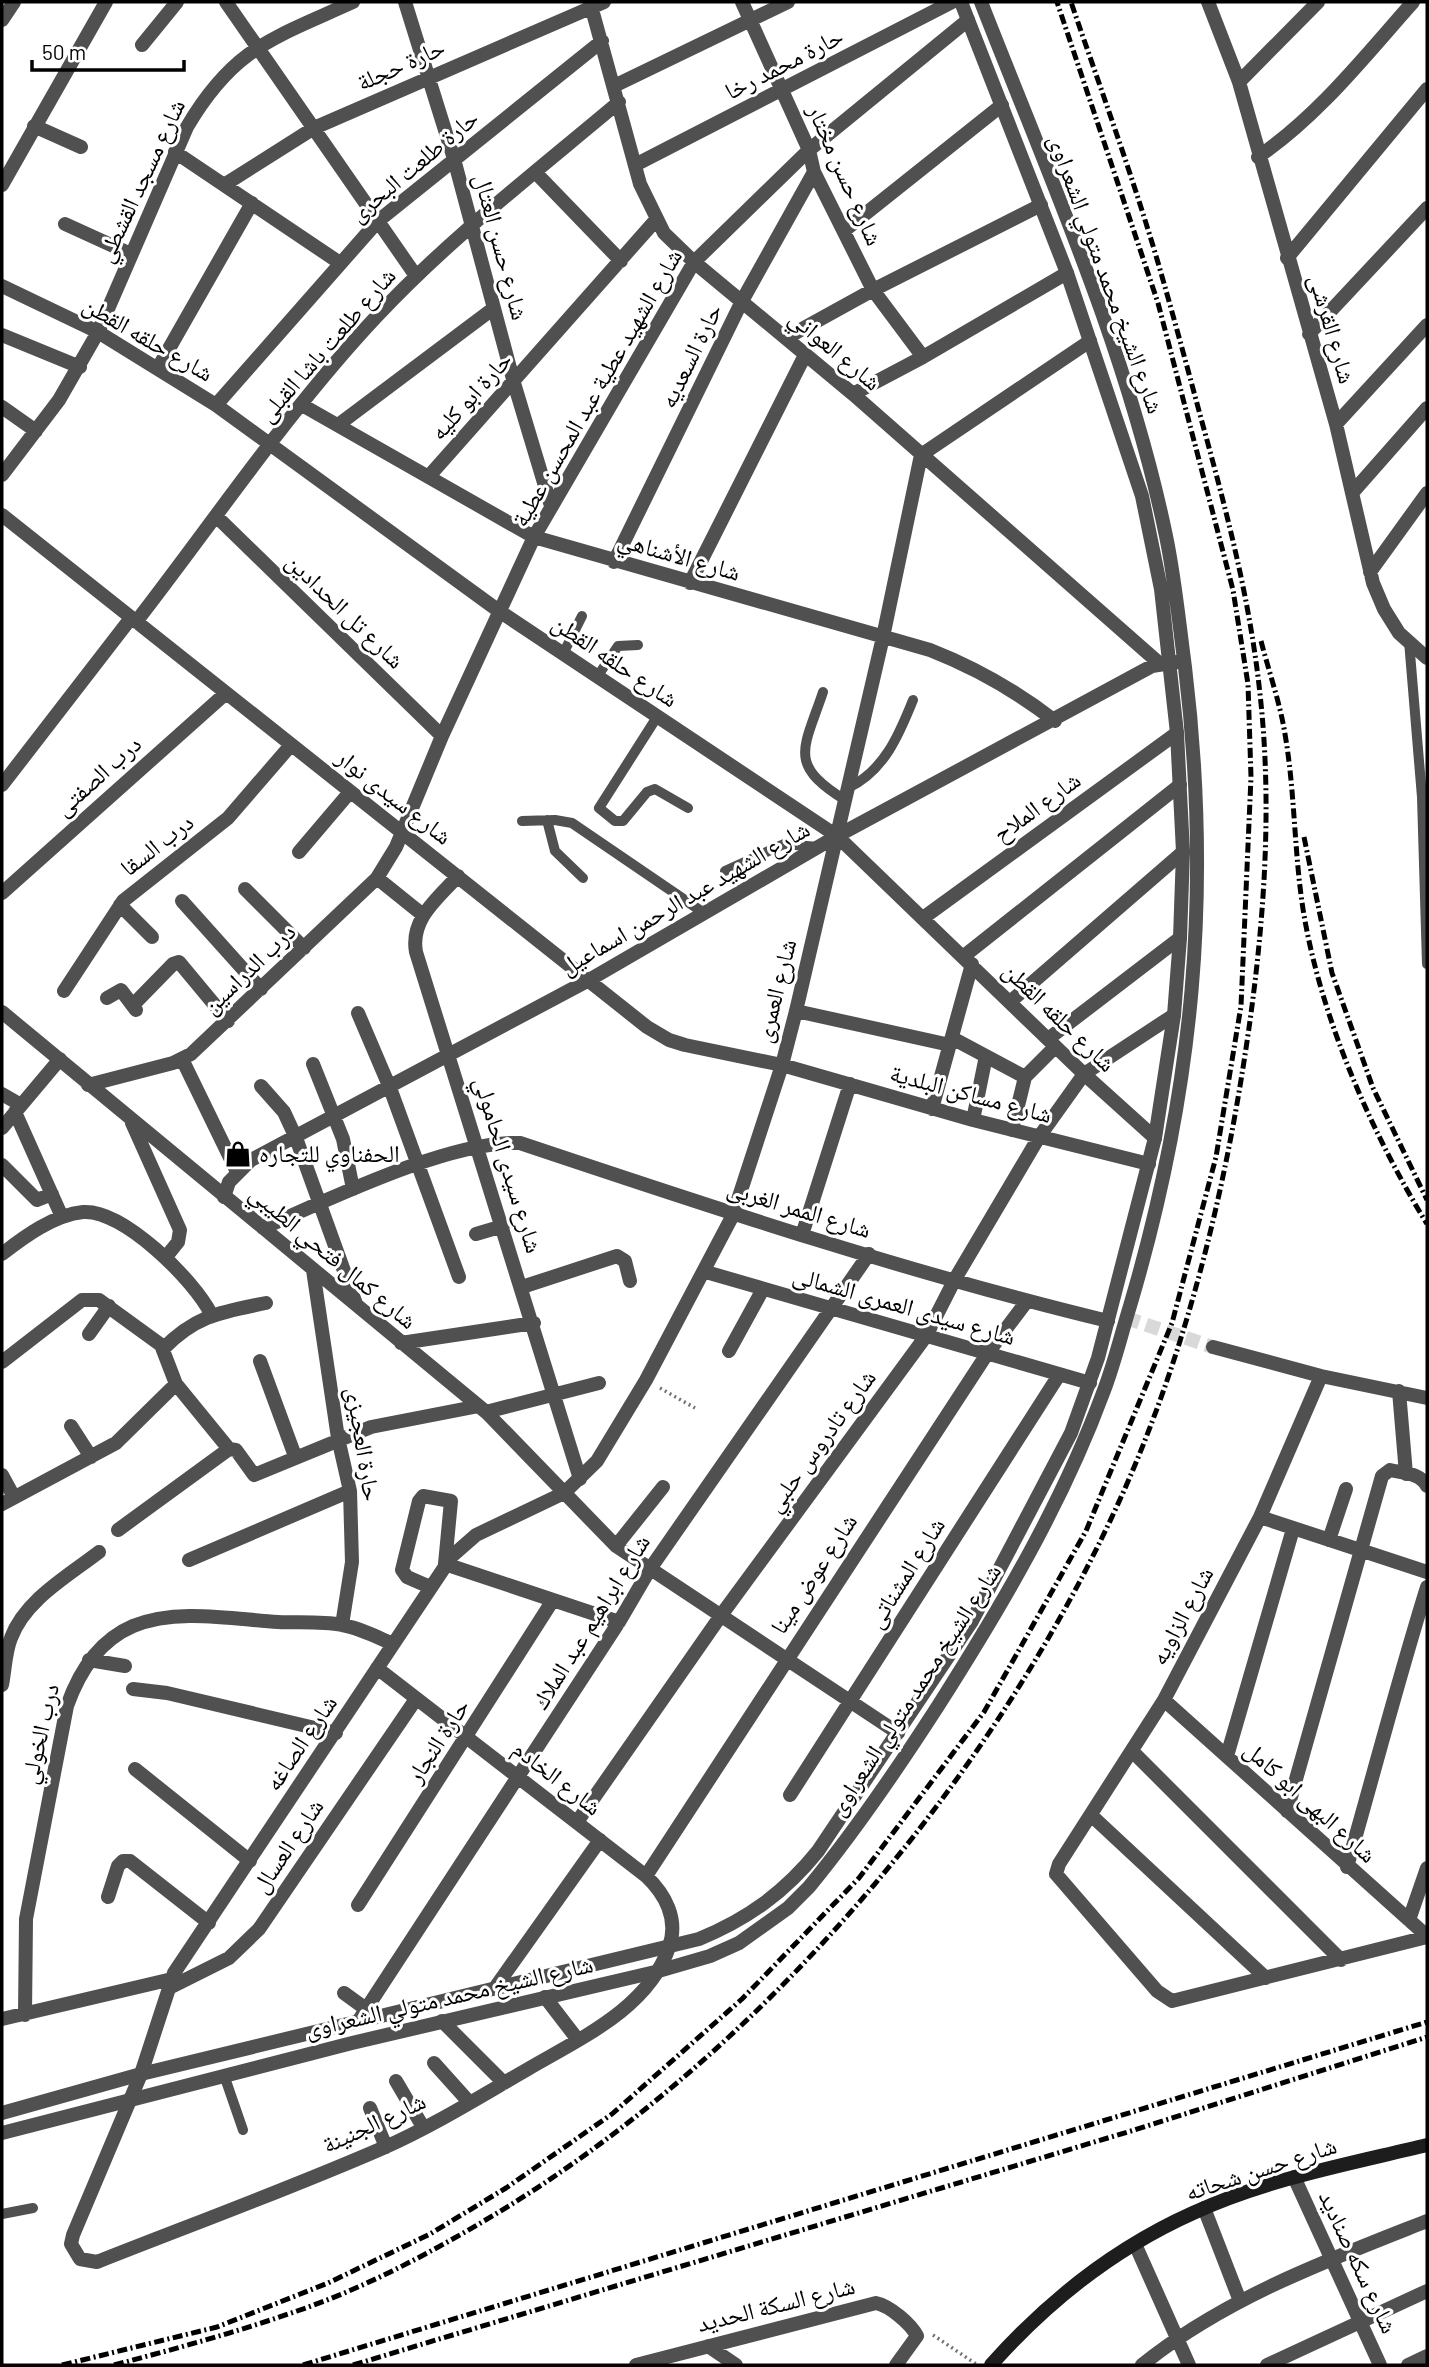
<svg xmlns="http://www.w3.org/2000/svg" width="1429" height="2367" viewBox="0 0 1429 2367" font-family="Barlow,'Noto Naskh Arabic',sans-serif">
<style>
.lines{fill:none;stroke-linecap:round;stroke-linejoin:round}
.minor-tunnel{stroke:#d9d9d9;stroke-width:14;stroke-dasharray:14 7;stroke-linecap:butt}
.path{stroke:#727272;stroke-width:3.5;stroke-dasharray:2 3.5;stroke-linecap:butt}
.service{stroke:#505050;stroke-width:10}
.minor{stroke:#505050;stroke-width:14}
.tertiary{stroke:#505050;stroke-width:14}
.secondary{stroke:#1d1d1d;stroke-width:14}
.rail{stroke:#000;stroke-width:5;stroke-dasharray:10 3.5 2 3.5;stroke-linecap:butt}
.labels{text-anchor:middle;stroke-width:6;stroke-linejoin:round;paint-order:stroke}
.street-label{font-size:24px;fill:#000;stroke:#fff}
.poi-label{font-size:24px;fill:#000;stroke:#fff;text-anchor:start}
</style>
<rect width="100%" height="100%" fill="#fff"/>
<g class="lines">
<path class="minor-tunnel" d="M 1126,1318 L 1213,1347"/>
<path class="path" d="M 660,1388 L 695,1408
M 933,2335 L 976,2364"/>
<path class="service" d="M 1409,641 L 1422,797 L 1427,964
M 563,654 L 582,616
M 597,677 L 618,646 L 638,645
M 823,692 C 804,749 787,764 845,800
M 657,717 L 599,808 L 615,821 L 623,821 L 647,792 L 655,789 L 688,808
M 848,788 C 884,771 899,735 913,700
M 547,820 L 555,851 L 583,878
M 522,821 L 555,820 L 572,823 L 704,913
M 725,871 L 784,844 L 818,847
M 224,2075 L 243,2130
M 2,2214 L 33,2208"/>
<path class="minor" d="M 226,2 L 416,276
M 405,2 L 454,159 L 514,383 L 551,506
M 590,2 L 640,184 L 664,233 L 694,262 L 853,394 L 1159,663
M 742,2 L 809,150 L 814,172 L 873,290 L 923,357
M 1208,2 L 1239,82 L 1336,424 L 1373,583 L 1384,609 L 1399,633 L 1427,658
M 2,20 L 14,2
M 142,45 L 177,2
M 1239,82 L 1318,2
M 614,86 L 788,2
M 34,126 L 81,147
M 175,152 L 340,263
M 1258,157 C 1319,115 1364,57 1413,2
M 635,165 L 952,2
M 535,172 L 621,261
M 2,185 L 106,2
M 224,185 L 314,128 L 604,2
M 65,224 L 131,254
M 845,230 L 1002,105
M 1287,258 L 1427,89
M 2,286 L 98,332 L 216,405 L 499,611 L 837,836 L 1084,1074 L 1155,1138
M 1309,334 L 1427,208
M 2,335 L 80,367
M 786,338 L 873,290 L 1041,205
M 158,368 L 252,203
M 853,394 L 923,357 L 1067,273
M 216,405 L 378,221 L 602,41
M 302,405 L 534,537 L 930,650 C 976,668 1015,690 1055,721
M 2,407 L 36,431
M 1336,424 L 1427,325
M 338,425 L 494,308
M 2,475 L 59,400 L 98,332 L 187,127 C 234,47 274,38 353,2
M 430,475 L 655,221
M 1352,493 L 1427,408
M 2,515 L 647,1027 L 669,1040 L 685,1045 L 782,1065 L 973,1120 L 1149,1164
M 217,517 L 442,736
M 614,562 L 742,301 L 814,172
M 1370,572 L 1427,493
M 690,583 L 805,355
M 136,622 C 215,520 288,411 376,317 C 450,238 537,171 619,102
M 2,785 L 131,618
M 299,852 L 350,792
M 458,876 C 438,898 410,919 416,952 L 580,1479
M 377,878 L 423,915
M 245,889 L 304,948
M 2,893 L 225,694
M 182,901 L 261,989
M 120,905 L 152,937
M 923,918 L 1177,733
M 964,956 L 1180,785
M 64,991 L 123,901 L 228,818 L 291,745
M 107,998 L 121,990 L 136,1010
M 1010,1002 L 1183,852
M 133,1005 L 173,964 L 179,962 L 228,1021
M 796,1011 L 950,1045
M 2,1012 L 486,1412 L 616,1546 L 898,1733
M 358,1013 L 390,1088 L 459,1277
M 952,1038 L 1025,1077
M 1048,1039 L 1180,938
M 182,1059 L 237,1172
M 313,1064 L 343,1139 L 353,1189
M 88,1085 L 173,1063 L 191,1054 L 377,878 L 396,847 L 442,736 L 534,537 L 694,262 L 809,150 L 968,20
M 261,1086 L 284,1112 L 296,1138 L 356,1304
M 2,1094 L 21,1105
M 932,1109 L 972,964
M 15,1112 L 62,1217
M 973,1120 L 986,1056
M 132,1123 L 180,1230 L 178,1242 L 166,1257
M 2,1128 L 60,1059
M 1012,1130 L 1025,1077 L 1055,1047
M 2,1165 L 37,1200 L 52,1194
M 224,1197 L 229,1182 L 251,1160 L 589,980 L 837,836 L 1152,666 L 1184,661
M 263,1228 C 328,1200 450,1140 520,1143 C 714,1208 909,1273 1108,1321
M 476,1234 L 503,1226
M 802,1235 L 850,1084
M 2,1254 C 25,1236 54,1215 83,1212 C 123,1209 194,1280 211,1314
M 313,1270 L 338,1438 L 350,1491 L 352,1562 L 342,1625
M 706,1272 L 1090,1383
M 522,1287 L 617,1256 L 625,1261 L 630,1281
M 89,1334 L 109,1306
M 401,1343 L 534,1323
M 1213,1347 L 1321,1376 L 1427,1398
M 163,1349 C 196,1315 222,1312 266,1303
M 729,1351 L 763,1289
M 260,1361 L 295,1456
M 2,1362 L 82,1300 L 99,1300 L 161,1345 L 176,1384 L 229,1449
M 1321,1376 L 1260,1517 L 1164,1700 L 1059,1864 L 1056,1874 L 1157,1991 L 1172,2001 L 1427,1937
M 1399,1391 L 1406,1474
M 486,1412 L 599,1383
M 71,1426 L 91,1457
M 2,1475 L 14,1497
M 2,1504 L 116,1443 L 176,1384
M 1260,1517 L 1427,1572
M 118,1530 L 229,1449 L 236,1450 L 254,1475 L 371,1427 L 479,1406
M 1329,1540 L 1346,1489
M 616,1546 L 663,1487
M 189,1560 L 350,1491
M 430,1587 L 407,1577 L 402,1570 L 419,1501 L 423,1496 L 451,1501 L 445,1564 L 619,1622
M 89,1660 L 125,1666
M 377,1668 L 646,1876 C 665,1894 679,1919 669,1947 C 649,2008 579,2039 528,2069 C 481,2096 433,2126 383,2148 C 289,2189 193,2224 97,2262 L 80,2259 L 71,2244 L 73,2235 L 141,2074 L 174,1973 L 452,1556 L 476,1535 L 564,1493 L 597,1461 L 646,1380 L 733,1215 L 782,1065 L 796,1011 L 883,637 L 921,455 L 1090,341
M 2,1685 C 5,1670 5,1653 11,1638 C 25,1600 68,1576 99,1552
M 133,1689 L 167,1693 L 336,1733
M 1164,1700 L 1427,1936
M 1133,1752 L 1341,1960
M 1227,1756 L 1293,1529
M 135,1769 L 250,1861
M 790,1795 L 1059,1375
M 1287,1811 L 1382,1476 L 1390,1470 C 1403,1473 1421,1473 1427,1486
M 1092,1816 L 1266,1978
M 577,1822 L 722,1614 L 926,1336 L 955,1279 L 1039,1137 L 1084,1074 L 1174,1015
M 1347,1867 C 1374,1773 1398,1680 1427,1587
M 646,1876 L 987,1354 L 1027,1301
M 108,1897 L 118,1866 L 123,1861 L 130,1861 L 209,1923
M 358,1905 L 553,1600
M 1409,1920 L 1427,1868
M 497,1985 L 600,1840
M 169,1988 L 229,1958 L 259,1929 L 416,1699
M 344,1993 L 366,2009
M 545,1997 L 578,2040
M 25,2015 L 26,1919 L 67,1706 C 79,1672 98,1641 133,1626 C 177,1608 232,1619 278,1622 C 299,1623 322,1621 342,1625 C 360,1628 377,1637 393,1644
M 2,2019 L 172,1979
M 359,2020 L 619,1622 L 650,1569 L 869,1254
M 442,2021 L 504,2083
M 434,2063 L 469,2102
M 396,2081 L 423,2127
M 370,2108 L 386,2147
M 1204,2208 L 1240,2301
M 1135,2244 L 1189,2365
M 708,2346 L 736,2365
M 636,2365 L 876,2303 C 890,2306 911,2324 917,2336 L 896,2365
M 1142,2365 C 1225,2298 1328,2260 1427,2221
M 1267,2365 L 1427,2291
M 1408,2365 L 1427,2356"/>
<path class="tertiary" d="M 2,2113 L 141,2074 L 699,1939 C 748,1919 785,1892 818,1851 L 972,1621 L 1071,1433 L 1098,1358 L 1155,1138 L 1174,1015 L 1180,938 L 1183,852 L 1177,733 L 1161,589 L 1142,496 L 1067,273 L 961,2
M 2,2133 L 352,2043 L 655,1972 L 710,1956 L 739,1943 L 788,1908 L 809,1887 C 856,1830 898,1768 938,1706 C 1001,1607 1062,1504 1103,1393 C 1114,1365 1121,1335 1130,1306 C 1194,1090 1212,891 1185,667 C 1179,623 1175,579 1166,536 C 1128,352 1049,176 981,2
M 1294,2177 L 1380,2365"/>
<path class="secondary" d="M 991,2365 C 1047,2302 1115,2248 1193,2213 C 1267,2179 1349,2164 1427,2145"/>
<path class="rail" d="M 1261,641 C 1269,672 1280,703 1285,734 C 1295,792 1294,851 1303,909 C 1320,1016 1371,1132 1427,1224
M 1304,837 L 1332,973 L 1373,1088 L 1427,1200
M 62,2365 L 217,2327 L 328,2283 L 430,2234 L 506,2188 L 612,2114 L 742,1999 L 859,1878 L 984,1712 L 1086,1531 L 1172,1323 L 1216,1157 L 1241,1006 L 1251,777 L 1248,684 L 1233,590 L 1158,303 L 1057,2
M 114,2365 C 175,2349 237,2332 297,2311 C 365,2288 432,2252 494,2215 C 760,2055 995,1778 1122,1495 C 1181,1363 1219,1217 1242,1074 C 1262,950 1274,819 1260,694 C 1250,600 1227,513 1202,422 C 1188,370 1174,318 1159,266 C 1133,177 1101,90 1071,2
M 303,2365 L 1427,2022
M 353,2365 L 1131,2131 L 1427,2037"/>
</g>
<defs>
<g id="shop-bare" transform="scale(2.1)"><path d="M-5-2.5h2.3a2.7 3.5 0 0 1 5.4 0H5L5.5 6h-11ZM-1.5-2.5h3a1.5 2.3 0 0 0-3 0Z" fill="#000" stroke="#fff" stroke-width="2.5" paint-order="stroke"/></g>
</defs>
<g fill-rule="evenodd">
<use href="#shop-bare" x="238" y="1154"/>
</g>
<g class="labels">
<g class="street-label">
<text transform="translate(784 64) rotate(-27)" y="8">حارة محمد رخا</text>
<text transform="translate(401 65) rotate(-24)" y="8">حارة حجلة</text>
<text transform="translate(414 166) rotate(-40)" y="8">حارة طلعت البحرى</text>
<text transform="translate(845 175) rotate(66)" y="8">شارع حسن مختار</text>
<text transform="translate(141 181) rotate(-65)" y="8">شارع مسجد القشطي</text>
<text transform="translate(501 247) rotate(75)" y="8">شارع حسن العتال</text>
<text transform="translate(1106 274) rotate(70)" y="8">شارع الشيخ محمد متولي الشعراوى</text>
<text transform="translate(1332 329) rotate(74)" y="8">شارع القرشى</text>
<text transform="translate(148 339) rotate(30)" y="8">شارع حلقه القطن</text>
<text transform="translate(327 345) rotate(-49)" y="8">شارع طلعت باشا القبلى</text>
<text transform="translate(835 350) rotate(40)" y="8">شارع العواني</text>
<text transform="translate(691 356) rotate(-64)" y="8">حارة السعديه</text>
<text transform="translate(597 388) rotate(-60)" y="8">شارع الشهيد عطية عبد المحسن عطية</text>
<text transform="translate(471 396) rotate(-48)" y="8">حارة ابو كليه</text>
<text transform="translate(679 556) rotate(16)" y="8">شارع الأشناهي</text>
<text transform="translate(345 611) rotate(44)" y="8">شارع تل الحدادين</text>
<text transform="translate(615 661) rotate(34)" y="8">شارع حلقه القطن</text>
<text transform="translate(98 776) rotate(-42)" y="8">درب الصفتى</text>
<text transform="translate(394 797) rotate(38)" y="8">شارع سيدى نوار</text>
<text transform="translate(1037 807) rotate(-36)" y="8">شارع الملاح</text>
<text transform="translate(157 845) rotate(-38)" y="8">درب السقا</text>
<text transform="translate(685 898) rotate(-30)" y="8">شارع الشهيد عبد الرحمن اسماعيل</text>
<text transform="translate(249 969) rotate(-44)" y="8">درب الدراسين</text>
<text transform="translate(776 991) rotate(-76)" y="8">شارع العمرى</text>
<text transform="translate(1059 1017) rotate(44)" y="8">شارع حلقه القطن</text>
<text transform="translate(971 1094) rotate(15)" y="8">شارع مساكن البلدية</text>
<text transform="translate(508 1165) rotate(73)" y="8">شارع سيدى الحامولي</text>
<text transform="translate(799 1209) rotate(17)" y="8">شارع الممر الغربى</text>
<text transform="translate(333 1257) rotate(40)" y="8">شارع كمال فتحي الطيبي</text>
<text transform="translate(904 1306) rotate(16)" y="8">شارع سيدى العمرى الشمالى</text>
<text transform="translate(821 1441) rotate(-54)" y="8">شارع تادروس حلبي</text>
<text transform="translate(363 1444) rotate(81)" y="8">حارة العجيزى</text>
<text transform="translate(906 1573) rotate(-58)" y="8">شارع المشناتى</text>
<text transform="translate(814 1574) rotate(-57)" y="8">شارع عوض مينا</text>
<text transform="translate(1182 1616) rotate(-62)" y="8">شارع الزاويه</text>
<text transform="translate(591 1622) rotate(-58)" y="8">شارع ابراهيم عبد الملاك</text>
<text transform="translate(915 1690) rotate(-57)" y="8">شارع الشيخ محمد متولي الشعراوى</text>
<text transform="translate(40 1734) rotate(-77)" y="8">درب الخولي</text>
<text transform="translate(438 1741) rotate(-57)" y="8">حارة النجار</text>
<text transform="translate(301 1743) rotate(-56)" y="8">شارع الصاغه</text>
<text transform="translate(557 1778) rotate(38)" y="8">شارع الخادم</text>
<text transform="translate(1310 1802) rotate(42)" y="8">شارع البهى ابو كامل</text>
<text transform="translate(288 1846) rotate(-56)" y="8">شارع العسال</text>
<text transform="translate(449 1997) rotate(-13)" y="8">شارع الشيخ محمد متولي الشعراوى</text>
<text transform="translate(374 2123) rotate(-25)" y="8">شارع الجنينة</text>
<text transform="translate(1261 2169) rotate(-18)" y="8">شارع حسن شحاته</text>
<text transform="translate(1358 2262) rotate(65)" y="8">شارع سكه صناديد</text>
<text transform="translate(776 2305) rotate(-14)" y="8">شارع السكة الحديد</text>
</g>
<g class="poi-label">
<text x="259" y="1162">الحفناوي للتجاره</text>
</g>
</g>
<rect width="1429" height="2367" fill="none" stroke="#000000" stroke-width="7"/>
<path d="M32 60v10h152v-10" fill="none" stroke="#000000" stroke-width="3.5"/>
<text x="42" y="60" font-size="21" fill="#000000" stroke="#ffffff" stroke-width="5" paint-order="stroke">50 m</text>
</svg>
